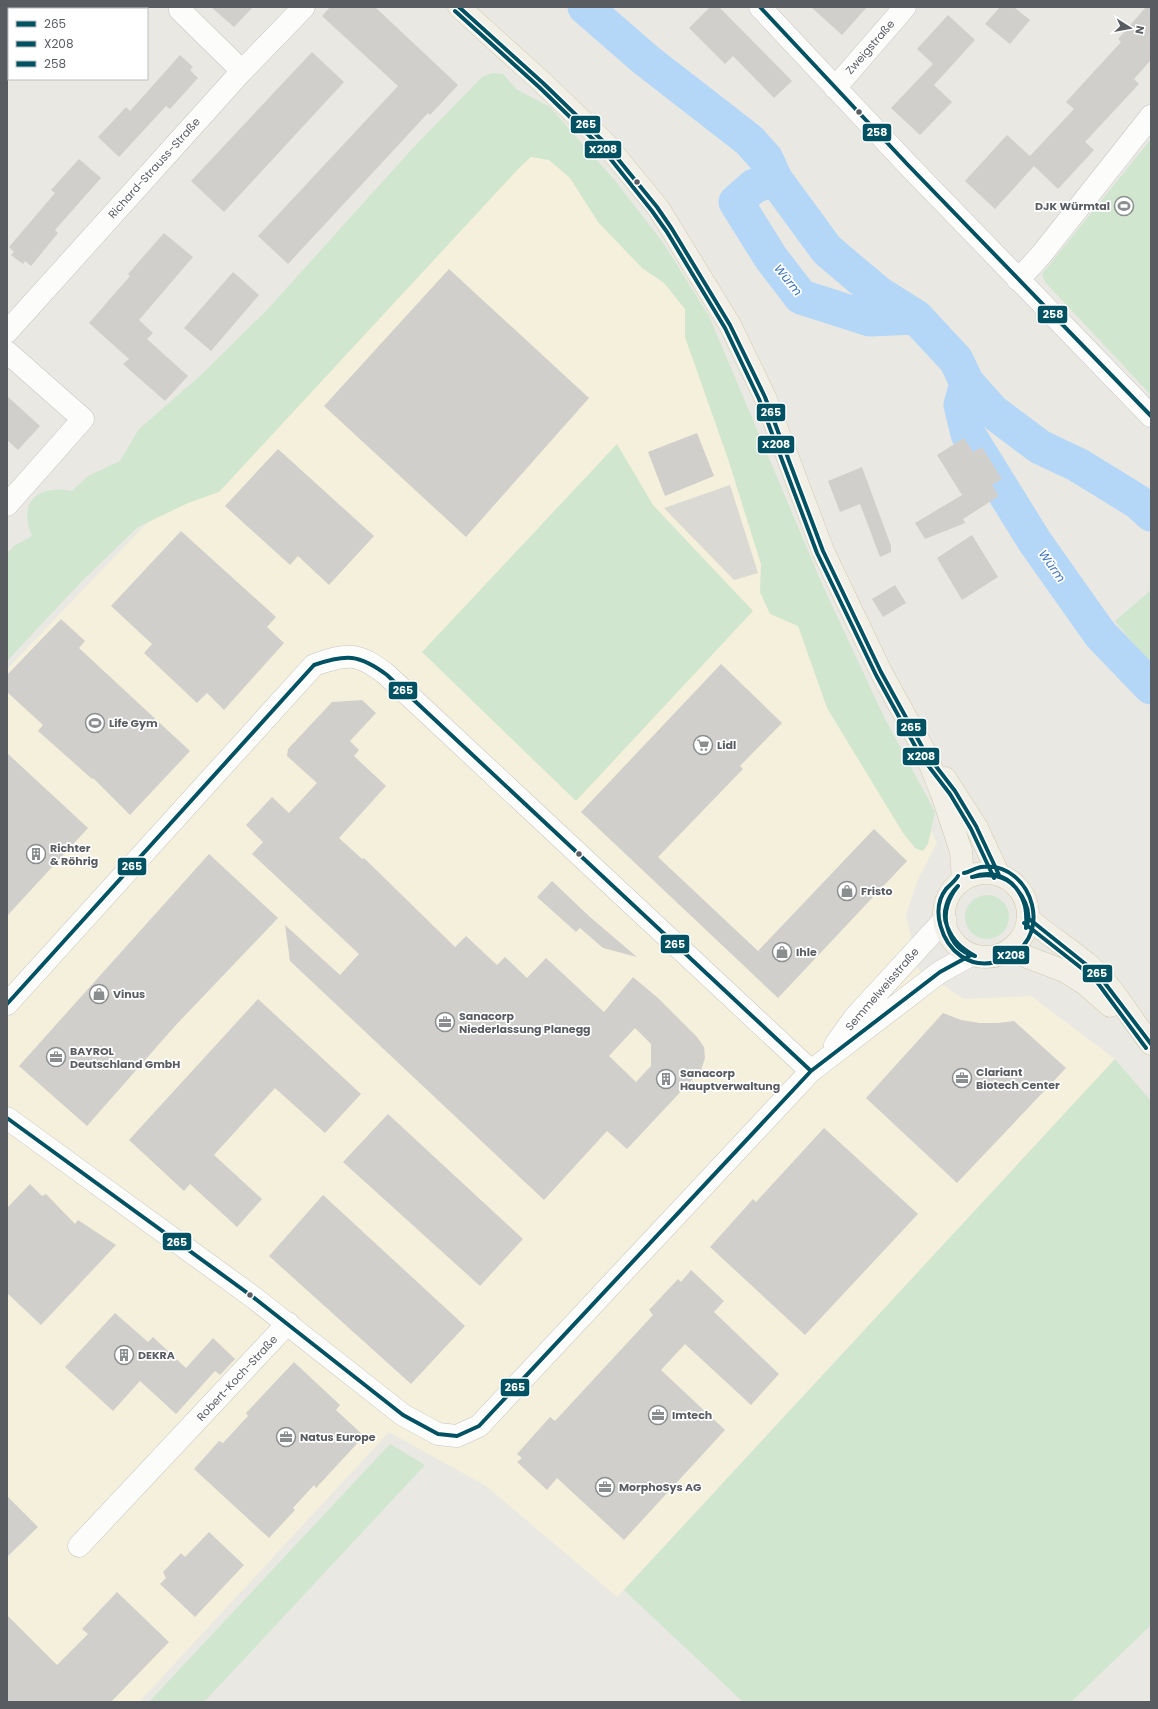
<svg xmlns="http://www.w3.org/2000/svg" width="1158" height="1709" viewBox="0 0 1158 1709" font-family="Poppins,sans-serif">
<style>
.commercial{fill:#f5f0db}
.industrial{fill:#dad9d4}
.green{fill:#d0e6cf}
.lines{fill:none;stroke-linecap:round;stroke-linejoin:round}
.river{stroke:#b4d7f7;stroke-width:35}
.building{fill:#d0cfcc;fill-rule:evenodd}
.minor-casing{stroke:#c5c5c4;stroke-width:23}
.major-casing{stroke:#d2cab0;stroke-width:23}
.minor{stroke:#fcfcfb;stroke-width:22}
.major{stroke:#f2f0e6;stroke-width:22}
.bus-1-casing{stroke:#fff;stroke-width:7}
.bus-2-casing{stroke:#fff;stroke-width:7}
.bus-3-casing{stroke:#fff;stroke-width:7}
.bus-1{stroke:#005262;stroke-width:4}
.bus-2{stroke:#005262;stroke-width:4}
.bus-3{stroke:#005262;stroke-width:4}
.bus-dot{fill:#595d62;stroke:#fff;stroke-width:1.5}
.labels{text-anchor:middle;stroke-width:3.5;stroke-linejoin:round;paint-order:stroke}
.street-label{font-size:11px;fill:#595d62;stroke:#fff}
.poi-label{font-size:11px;font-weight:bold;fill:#595d62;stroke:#fff;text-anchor:start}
.water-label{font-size:12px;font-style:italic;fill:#3e74ba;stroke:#fff}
.line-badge{stroke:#fff;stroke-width:1.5}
.badge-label{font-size:11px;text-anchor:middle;font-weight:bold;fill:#fff}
</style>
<rect width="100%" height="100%" fill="#e9e8e3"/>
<path class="commercial" d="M 535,119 L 556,140 L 704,334 L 937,843 L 918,879 L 906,915 L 918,969 L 964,999 L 1031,996 L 1115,1059 L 617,1597 L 486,1486 L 389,1432 L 139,1702 L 7,1702 L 7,669 Z"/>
<path class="industrial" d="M 730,485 L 758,573 L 734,580 L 664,508 Z"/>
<path class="green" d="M 493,73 L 503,74 L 516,89 L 550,107 L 617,183 L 664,244 L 709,316 L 823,586 L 884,717 L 935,812 L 928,844 L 923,851 L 915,848 L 903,833 L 827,708 L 798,626 L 770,614 L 760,592 L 761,564 L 728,459 L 685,337 L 685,309 L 664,283 L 642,268 L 598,222 L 570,178 L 549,160 L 531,157 L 521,166 L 219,492 L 188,503 L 138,527 L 81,582 L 7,661 L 7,553 L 14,546 L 32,536 C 18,501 37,485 72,491 L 88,476 L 120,461 L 139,429 L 201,375 L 266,311 L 412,149 L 482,77 Z
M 1151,139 L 1151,395 L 1045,282 L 1042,274 Z
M 617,444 L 653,505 L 753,611 L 576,801 L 422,652 Z
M 1151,590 L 1151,665 L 1115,621 Z
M965 917a22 22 0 1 1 44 0a22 22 0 1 1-44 0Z
M 1115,1059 L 1151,1101 L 1151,1625 L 1071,1702 L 743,1702 L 624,1590 Z
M 390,1444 L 425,1465 L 204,1702 L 149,1702 Z"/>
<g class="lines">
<path class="river" d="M 585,7 L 646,60 L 749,140 L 766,159 L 775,179 L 827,250 L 878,293 L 916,317 L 956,360 L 967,383 L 992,411 L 1040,447 L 1078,465 L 1138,502 L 1151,514
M 775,179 L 754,186 L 736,202 L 771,258 L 801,297 L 870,319 L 916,317
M 967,383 L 961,405 L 968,434 L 1035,542 L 1100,634 L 1151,687"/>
</g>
<path class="building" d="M 211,7 L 253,7 L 234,27 Z
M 330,7 L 375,7 L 458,85 L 430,115 L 428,113 L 288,264 L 258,236 L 398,86 L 322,16 Z
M 710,7 L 719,7 L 792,81 L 774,98 L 733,56 L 725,64 L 689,28 Z
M 811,7 L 867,7 L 842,35 Z
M 1000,7 L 1014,7 L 1030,20 L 1010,44 L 985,24 Z
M 1146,7 L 1151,7 L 1151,60 L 1134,79 L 1139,84 L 1085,142 L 1094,150 L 1058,189 L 1034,166 L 995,209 L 965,181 L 1007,135 L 1030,156 L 1074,109 L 1066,102 L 1121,42 L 1118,39 Z
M 948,15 L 975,40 L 934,85 L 952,102 L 920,135 L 891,108 L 933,64 L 917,49 Z
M 312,52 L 344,82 L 224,212 L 191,181 Z
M 180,55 L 193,67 L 190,70 L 198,78 L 170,109 L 166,106 L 119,157 L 98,137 L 126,107 L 130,111 Z
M 79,159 L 101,178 L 55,230 L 58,233 L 31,266 L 25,261 L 23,264 L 11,255 L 14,252 L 9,247 L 55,193 L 51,190 Z
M 164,233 L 193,257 L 139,320 L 153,333 L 147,339 L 188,376 L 165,401 L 123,364 L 129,359 L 89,323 L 130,276 L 128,274 Z
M 449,269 L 589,398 L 466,537 L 324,406 Z
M 233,272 L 259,295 L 211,351 L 184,328 Z
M 7,396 L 40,426 L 18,450 L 7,440 Z
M 697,433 L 714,476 L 665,496 L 648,452 Z
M 964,438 L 973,452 L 982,447 L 1002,479 L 992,485 L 999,496 L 963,519 L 965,523 L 925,539 L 915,523 L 962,495 L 937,455 Z
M 278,449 L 374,536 L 329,585 L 298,556 L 290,565 L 225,506 Z
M 862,467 L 891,546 L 891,552 L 880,557 L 860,504 L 840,512 L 828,481 Z
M 181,531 L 276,617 L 267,627 L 284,643 L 224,710 L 207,693 L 197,703 L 144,653 L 152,644 L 111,606 Z
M 972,535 L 998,577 L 962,600 L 937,558 Z
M 895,585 L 906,603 L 883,617 L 872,599 Z
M 61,619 L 85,641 L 79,648 L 190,751 L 130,815 L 93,778 L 92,779 L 38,731 L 43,725 L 7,692 L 7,675 Z
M 721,664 L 782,723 L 740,766 L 743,769 L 658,857 L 758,951 L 874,829 L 907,861 L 778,998 L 581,812 Z
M 362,700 L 376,713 L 350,741 L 359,750 L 354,756 L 386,786 L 339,838 L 362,859 L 364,858 L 455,947 L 466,936 L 497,965 L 505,957 L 527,978 L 546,958 L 604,1012 L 633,977 L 658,998 L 697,1037 L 704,1047 L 705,1058 L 701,1070 L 627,1149 L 607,1131 L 544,1200 L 290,961 L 285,925 L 340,975 L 359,954 L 252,854 L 263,842 L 246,825 L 272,797 L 289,813 L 317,783 L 287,756 L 288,749 L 332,702 ZM 635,1028 L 651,1044 L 651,1066 L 636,1082 L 609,1056 Z
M 7,753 L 88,828 L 7,916 Z
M 209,854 L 278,918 L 175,1026 L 87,1126 L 19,1066 Z
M 552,881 L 590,917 L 637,957 L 603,948 L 580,928 L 576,932 L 537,897 Z
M 258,999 L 361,1094 L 325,1133 L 275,1088 L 214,1155 L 262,1199 L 237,1227 L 190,1184 L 184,1191 L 129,1140 Z
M 943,1013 L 961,1020 L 980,1023 L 998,1023 L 1014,1021 L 1066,1068 L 957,1183 L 866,1098 Z
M 388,1114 L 523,1239 L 480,1286 L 343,1162 Z
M 824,1128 L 918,1214 L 805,1335 L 710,1247 L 753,1199 L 756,1202 Z
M 30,1184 L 42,1196 L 46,1194 L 75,1224 L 78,1220 L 116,1245 L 41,1325 L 7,1293 L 7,1208 Z
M 323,1195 L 465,1326 L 411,1384 L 269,1256 Z
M 691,1270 L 724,1301 L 714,1312 L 779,1374 L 751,1405 L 685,1344 L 661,1370 L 725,1430 L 624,1540 L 557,1478 L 547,1490 L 517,1462 L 522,1458 L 517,1454 L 550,1417 L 555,1421 L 653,1315 L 649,1310 L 678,1279 L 681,1282 Z
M 115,1313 L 148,1342 L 153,1337 L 186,1368 L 213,1338 L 235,1359 L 220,1375 L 215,1371 L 176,1414 L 140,1381 L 113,1411 L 65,1367 Z
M 294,1362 L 340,1405 L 336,1410 L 364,1436 L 316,1488 L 314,1485 L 293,1508 L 295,1510 L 269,1538 L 194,1469 L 219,1441 L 223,1443 L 248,1416 L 246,1413 Z
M 7,1496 L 38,1527 L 7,1557 Z
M 209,1532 L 244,1565 L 195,1617 L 160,1584 L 166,1578 L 163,1572 L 181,1553 L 185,1557 Z
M 117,1592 L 169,1642 L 111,1702 L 7,1702 L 7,1615 L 57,1665 L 88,1634 L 82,1629 Z"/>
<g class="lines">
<g class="minor-casing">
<path id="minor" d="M 760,7 L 908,165 L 1151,416
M 180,10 L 242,71
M 835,88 L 905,7
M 1018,280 L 1041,255 L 1151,116
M 7,332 L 242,71 L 304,7
M 7,352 L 83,419 L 7,505
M 7,1004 L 314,665 C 348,653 358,652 387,675 L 811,1071
M 835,1045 L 855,1017 L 945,919
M 7,1118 L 253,1297 L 403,1415 L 438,1434 L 457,1436 L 479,1426 L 811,1071 L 940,972 L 971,955
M 79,1546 L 288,1323"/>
</g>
<g class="major-casing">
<path id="major" d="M 459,7 L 543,83 L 605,143 L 659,209 L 730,325 L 765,397 L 823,551 L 881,672 L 925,752 L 942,794 L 961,851 L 963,880
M 945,778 L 976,826 L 999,875
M944 915a42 42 0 1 1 84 0a42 42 0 1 1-84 0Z
M 1028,918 C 1047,935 1069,948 1089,965 C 1114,987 1130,1018 1151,1044
M 1009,950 L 1064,971 L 1085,984 L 1110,1006"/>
</g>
<use href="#minor" class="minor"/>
<use href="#major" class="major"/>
<g class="bus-1-casing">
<path id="bus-1" d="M 459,7 L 543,83 L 605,143 L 657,207 L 672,229 L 730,325 L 765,397 L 823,551 L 881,672 L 925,752 L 955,791 L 976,826 L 999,875
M 972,877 C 988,871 1005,874 1016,888
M 972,877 C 988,873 1005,875 1016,888
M 1016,888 C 1025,899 1032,914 1026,928
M 1016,888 C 1026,901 1027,912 1026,928
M 1028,918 L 1098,974 L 1151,1044
M 947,926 C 953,941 961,948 975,956
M 947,926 C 951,941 960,953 975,956
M 947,926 C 941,912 948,896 958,886
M 947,926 C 943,912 949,897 958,886
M 7,1004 L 314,665 C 346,654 359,654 387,675 L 811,1071
M 7,1118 L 253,1297 L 403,1415 L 438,1434 L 457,1436 L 479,1426 L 811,1071 L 940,972 L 971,955"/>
</g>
<g class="bus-2-casing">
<path id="bus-2" d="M 455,11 L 539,87 L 601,147 L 652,211 L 667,232 L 725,328 L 759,399 L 817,553 L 876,675 L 920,755 L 950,794 L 971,829 L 994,878
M 958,876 C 955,881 950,885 946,889 C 930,910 942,943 961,956 C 971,963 984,965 996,962 C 1061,944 1032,859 981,867 C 975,868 969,872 964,873
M 1024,923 L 1094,978 L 1146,1048"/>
</g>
<g class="bus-3-casing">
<path id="bus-3" d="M 760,7 L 908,165 L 1151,416"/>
</g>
<use href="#bus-1" class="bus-1"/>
<use href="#bus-2" class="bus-2"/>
<use href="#bus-3" class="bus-3"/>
</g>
<defs>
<g id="stadium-ring" transform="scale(1)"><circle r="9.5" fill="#fff" stroke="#8b8e8f" stroke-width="1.5"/><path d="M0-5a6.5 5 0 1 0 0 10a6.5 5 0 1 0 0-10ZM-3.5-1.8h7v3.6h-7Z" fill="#8b8e8f"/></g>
<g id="supermarket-ring" transform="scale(1)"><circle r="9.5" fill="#fff" stroke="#8b8e8f" stroke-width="1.5"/><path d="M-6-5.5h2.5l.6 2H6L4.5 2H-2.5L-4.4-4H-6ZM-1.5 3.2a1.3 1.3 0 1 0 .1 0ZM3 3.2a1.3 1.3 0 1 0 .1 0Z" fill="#8b8e8f"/></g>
<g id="building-ring" transform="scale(1)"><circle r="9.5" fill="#fff" stroke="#8b8e8f" stroke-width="1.5"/><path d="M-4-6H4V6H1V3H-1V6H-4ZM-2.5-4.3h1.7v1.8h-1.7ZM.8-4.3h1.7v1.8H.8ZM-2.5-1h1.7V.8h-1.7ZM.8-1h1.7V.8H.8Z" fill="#8b8e8f"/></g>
<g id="shop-ring" transform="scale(1)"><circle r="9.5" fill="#fff" stroke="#8b8e8f" stroke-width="1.5"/><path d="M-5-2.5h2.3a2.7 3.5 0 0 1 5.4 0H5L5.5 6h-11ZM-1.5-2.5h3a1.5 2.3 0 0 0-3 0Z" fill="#8b8e8f"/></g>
<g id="office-ring" transform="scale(1)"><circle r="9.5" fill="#fff" stroke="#8b8e8f" stroke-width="1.5"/><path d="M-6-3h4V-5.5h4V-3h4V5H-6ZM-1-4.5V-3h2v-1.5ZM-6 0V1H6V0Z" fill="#8b8e8f"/></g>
</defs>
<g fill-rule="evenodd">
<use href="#stadium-ring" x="1124" y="206"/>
<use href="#stadium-ring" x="95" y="723"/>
<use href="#supermarket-ring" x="703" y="745"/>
<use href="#building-ring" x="36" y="854"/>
<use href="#shop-ring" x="847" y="891"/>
<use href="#shop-ring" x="782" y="952"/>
<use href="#shop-ring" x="99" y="994"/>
<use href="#office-ring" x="445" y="1022"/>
<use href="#office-ring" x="56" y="1057"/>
<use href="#office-ring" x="962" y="1078"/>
<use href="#building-ring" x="666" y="1079"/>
<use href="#building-ring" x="124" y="1355"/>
<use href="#office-ring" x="658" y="1415"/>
<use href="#office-ring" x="286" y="1437"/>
<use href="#office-ring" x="605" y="1487"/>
</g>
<g class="bus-dot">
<circle cx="859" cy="112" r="3.5"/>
<circle cx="637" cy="182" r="3.5"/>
<circle cx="579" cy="854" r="3.5"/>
<circle cx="250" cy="1295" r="3.5"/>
</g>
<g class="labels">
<g class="street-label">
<text transform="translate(870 47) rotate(-49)" y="4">Zweigstraße</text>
<text transform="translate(154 168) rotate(-48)" y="4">Richard-Strauss-Straße</text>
<text transform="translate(882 989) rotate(-49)" y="4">Semmelweisstraße</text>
<text transform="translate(237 1378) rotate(-47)" y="4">Robert-Koch-Straße</text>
</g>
<g class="poi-label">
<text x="1110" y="210" text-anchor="end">DJK Würmtal</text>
<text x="109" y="727">Life Gym</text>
<text x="717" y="749">Lidl</text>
<text x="50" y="852">Richter<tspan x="50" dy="13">&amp; Röhrig</tspan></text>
<text x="861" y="895">Fristo</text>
<text x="796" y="956">Ihle</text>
<text x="113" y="998">Vinus</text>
<text x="459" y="1020">Sanacorp<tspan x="459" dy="13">Niederlassung Planegg</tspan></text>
<text x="70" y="1055">BAYROL<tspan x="70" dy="13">Deutschland GmbH</tspan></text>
<text x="976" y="1076">Clariant<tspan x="976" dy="13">Biotech Center</tspan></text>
<text x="680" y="1077">Sanacorp<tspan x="680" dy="13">Hauptverwaltung</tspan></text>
<text x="138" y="1359">DEKRA</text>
<text x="672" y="1419">Imtech</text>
<text x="300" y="1441">Natus Europe</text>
<text x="619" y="1491">MorphoSys AG</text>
</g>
<g class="water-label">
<text transform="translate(788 280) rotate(51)" y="4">Würm</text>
<text transform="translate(1052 566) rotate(55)" y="4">Würm</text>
</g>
</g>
<g class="line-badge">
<rect x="570" y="115" width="31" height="19" rx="4" fill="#005262"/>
<rect x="862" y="123" width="30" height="19" rx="4" fill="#005262"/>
<rect x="584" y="140" width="38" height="19" rx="4" fill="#005262"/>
<rect x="1037" y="305" width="31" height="19" rx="4" fill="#005262"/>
<rect x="756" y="403" width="30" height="19" rx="4" fill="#005262"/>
<rect x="757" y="435" width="38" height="19" rx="4" fill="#005262"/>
<rect x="388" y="681" width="30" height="19" rx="4" fill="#005262"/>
<rect x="896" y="718" width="31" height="19" rx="4" fill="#005262"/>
<rect x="902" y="747" width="38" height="19" rx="4" fill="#005262"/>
<rect x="117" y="857" width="30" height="19" rx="4" fill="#005262"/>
<rect x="660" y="934" width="30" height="20" rx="4" fill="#005262"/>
<rect x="992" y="945" width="38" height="20" rx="4" fill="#005262"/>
<rect x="1082" y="964" width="31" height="19" rx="4" fill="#005262"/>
<rect x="162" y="1232" width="30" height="19" rx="4" fill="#005262"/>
<rect x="500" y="1378" width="30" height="19" rx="4" fill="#005262"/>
</g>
<g class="badge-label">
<text x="586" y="128">265</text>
<text x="877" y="136">258</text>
<text x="603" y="153">X208</text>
<text x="1053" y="318">258</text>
<text x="771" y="416">265</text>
<text x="776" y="448">X208</text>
<text x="403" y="694">265</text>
<text x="911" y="731">265</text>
<text x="921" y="760">X208</text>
<text x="132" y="870">265</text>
<text x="675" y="948">265</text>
<text x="1011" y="959">X208</text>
<text x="1097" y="977">265</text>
<text x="177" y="1246">265</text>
<text x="515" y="1391">265</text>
</g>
<rect width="1158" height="1709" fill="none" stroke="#595d62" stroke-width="16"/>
<rect x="8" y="8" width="140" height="72" fill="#ffffff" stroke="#bdbec0"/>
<rect x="16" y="21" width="20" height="6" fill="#005262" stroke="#bdbec0"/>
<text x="44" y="28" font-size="12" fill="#595d62">265</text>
<rect x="16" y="41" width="20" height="6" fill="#005262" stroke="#bdbec0"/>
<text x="44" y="48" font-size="12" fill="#595d62">X208</text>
<rect x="16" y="61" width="20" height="6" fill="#005262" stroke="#bdbec0"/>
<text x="44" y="68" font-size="12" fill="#595d62">258</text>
<g transform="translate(1130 28) rotate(101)" stroke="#ffffff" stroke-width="3" paint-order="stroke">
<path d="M0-3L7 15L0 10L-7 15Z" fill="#595d62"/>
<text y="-6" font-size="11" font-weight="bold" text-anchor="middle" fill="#595d62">N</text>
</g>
</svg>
